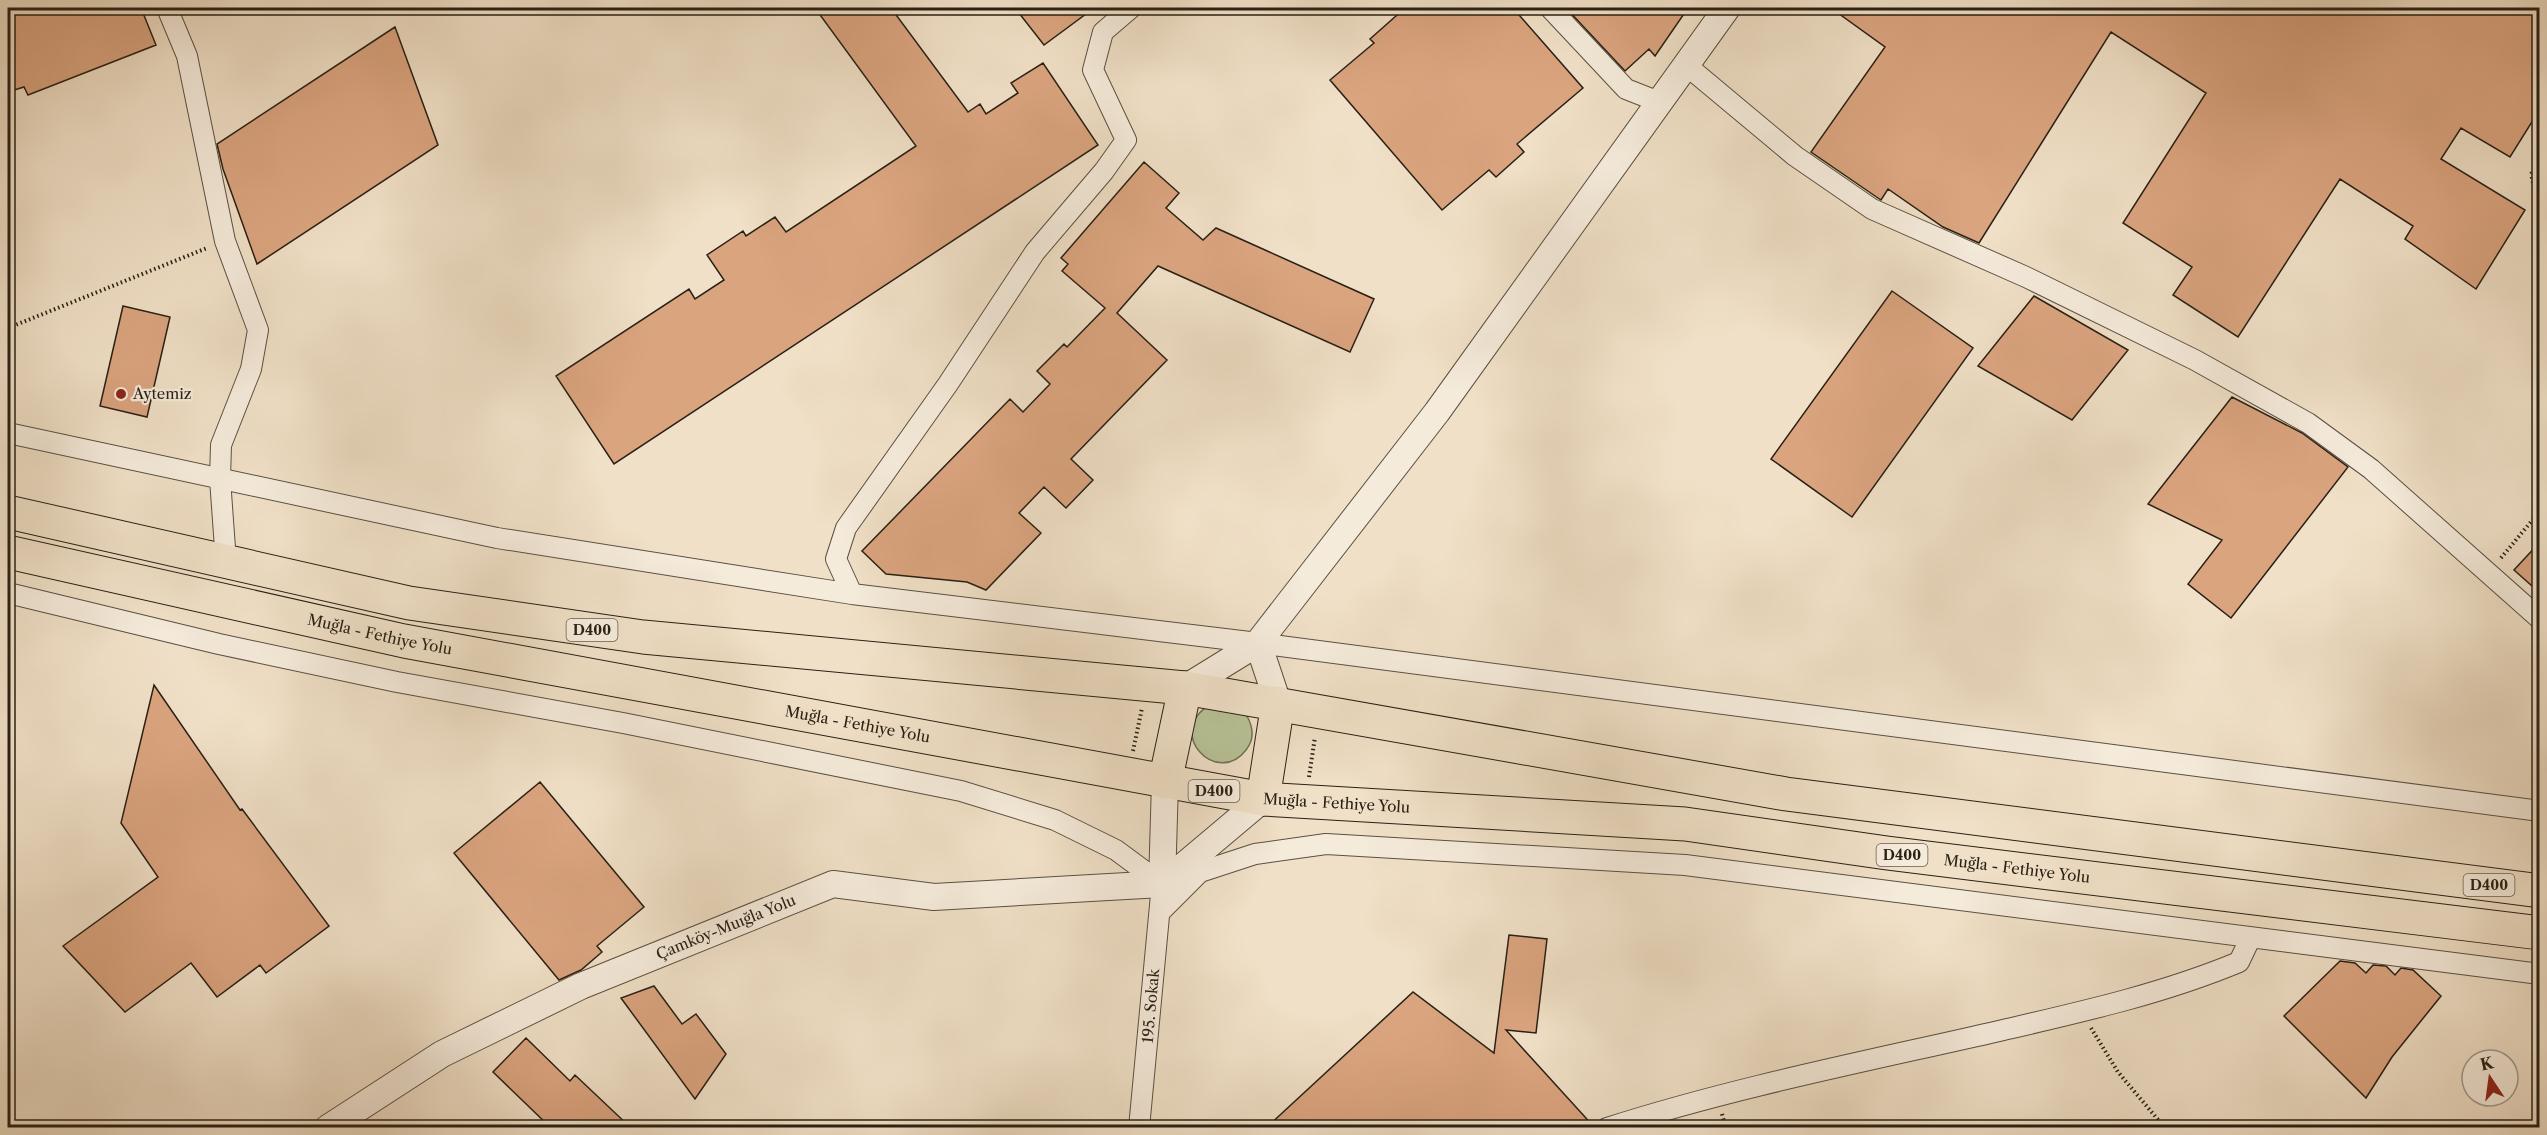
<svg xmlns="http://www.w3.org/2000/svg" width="2547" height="1135" viewBox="0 0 2547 1135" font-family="'Libre Caslon Text',serif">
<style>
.green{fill:#b8c297;stroke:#707156;stroke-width:1.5}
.building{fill:#daa47f;stroke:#282015;stroke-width:1.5}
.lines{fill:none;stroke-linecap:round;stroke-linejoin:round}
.minor-casing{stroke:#5a5042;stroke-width:22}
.tertiary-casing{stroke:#5a5042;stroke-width:28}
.trunk-casing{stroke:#282015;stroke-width:35}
.path{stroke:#282015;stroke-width:4;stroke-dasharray:1.5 3;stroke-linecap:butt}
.minor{stroke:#f5ebdb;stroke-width:20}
.tertiary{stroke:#f5ebdb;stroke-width:26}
.trunk{stroke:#f0e0c7;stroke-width:33}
.poi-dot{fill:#8f2418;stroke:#f5ebdb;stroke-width:2}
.labels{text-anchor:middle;stroke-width:4.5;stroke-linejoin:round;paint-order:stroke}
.shield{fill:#f5ebdb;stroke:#665d50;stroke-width:1.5}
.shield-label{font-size:14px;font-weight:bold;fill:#282015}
.poi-label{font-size:15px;fill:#282015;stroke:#f5ebdb;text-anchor:start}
.street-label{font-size:15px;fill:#282015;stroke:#f5ebdb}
</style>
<rect width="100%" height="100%" fill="#f0e0c7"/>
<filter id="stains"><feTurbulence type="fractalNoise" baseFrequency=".00333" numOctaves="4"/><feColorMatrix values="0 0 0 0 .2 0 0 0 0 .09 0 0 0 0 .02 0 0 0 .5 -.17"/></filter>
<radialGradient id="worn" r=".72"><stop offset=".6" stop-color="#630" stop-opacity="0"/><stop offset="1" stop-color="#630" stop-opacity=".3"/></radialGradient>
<path class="green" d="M 1211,704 L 1247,716 C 1253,727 1255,739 1246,750 C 1217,788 1163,732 1211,704 Z"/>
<path class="building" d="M 16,8 L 141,8 L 156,45 L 28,95 L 24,87 L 8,92 L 8,11 Z
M 815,8 L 891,8 L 968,112 L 980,104 L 986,114 L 1018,93 L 1011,83 L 1043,63 L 1098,145 L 614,464 L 556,376 L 689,289 L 695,299 L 724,280 L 707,255 L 743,231 L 746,236 L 775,217 L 786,232 L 916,146 Z
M 1015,8 L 1094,8 L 1044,45 Z
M 1405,8 L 1513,8 L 1583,88 L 1517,144 L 1524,152 L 1496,177 L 1489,170 L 1442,210 L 1330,80 L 1374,43 L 1370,39 Z
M 1566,8 L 1688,8 L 1655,56 L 1649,49 L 1625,71 Z
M 1831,8 L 2540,8 L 2540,109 L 2510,157 L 2461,128 L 2441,159 L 2525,210 L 2476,289 L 2405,239 L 2413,226 L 2340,179 L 2238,337 L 2173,295 L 2192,267 L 2123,223 L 2206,93 L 2111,32 L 1979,243 L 1943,227 L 1888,189 L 1881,200 L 1878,198 L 1811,152 L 1885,47 Z
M 395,27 L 438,145 L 257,264 L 223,169 L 217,144 Z
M 1144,162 L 1179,193 L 1166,208 L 1203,240 L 1216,228 L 1374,299 L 1350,352 L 1158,266 L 1117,313 L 1167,360 L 1071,459 L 1093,480 L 1066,508 L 1044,487 L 1019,513 L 1041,533 L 986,590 L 967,582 L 886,574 L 862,551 L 1010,399 L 1023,412 L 1050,384 L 1037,371 L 1064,344 L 1067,347 L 1105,308 L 1062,271 L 1068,264 L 1061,258 Z
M 1892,291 L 1973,348 L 1852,517 L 1771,459 Z
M 2034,296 L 2128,350 L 2072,420 L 1978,366 Z
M 123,306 L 170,317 L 147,417 L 100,406 Z
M 2232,397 L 2302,433 L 2348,467 L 2231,618 L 2188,584 L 2222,540 L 2148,504 Z
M 2540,542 L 2540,593 L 2514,570 Z
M 154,685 L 240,810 L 242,809 L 329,926 L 266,973 L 260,965 L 217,997 L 191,963 L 125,1012 L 63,946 L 158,877 L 121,823 Z
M 540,782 L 644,907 L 597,946 L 602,952 L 581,970 L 559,980 L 454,853 Z
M 1509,935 L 1547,939 L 1536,1033 L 1506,1030 L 1595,1128 L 1266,1128 L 1413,992 L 1494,1053 Z
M 2340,961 L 2355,963 L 2366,973 L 2373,965 L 2386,966 L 2395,975 L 2401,968 L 2413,970 L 2441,996 L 2392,1057 L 2366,1098 L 2284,1016 Z
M 654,986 L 682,1024 L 696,1014 L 726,1054 L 695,1099 L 621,998 Z
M 526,1038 L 570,1081 L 575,1075 L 631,1128 L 551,1128 L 493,1072 Z"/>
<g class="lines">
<g class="minor-casing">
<path id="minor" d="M 167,8 L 187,56 L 225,241 L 258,330 L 251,369 L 221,445 L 220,479 L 226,562
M 1550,8 L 1626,89 L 1659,102
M 1686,65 L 1795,156 L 1872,209 L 2026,277 L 2195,360 L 2308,423 L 2371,469 L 2540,619
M 8,433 L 497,538 L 852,594 L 1258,643 L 2540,811
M 8,593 L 219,644 L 397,682 L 623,723 L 961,791 L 1055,820 L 1116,850 L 1162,884 L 1139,1128
M 852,594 L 836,559 L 846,528 L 948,384 L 1035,252 L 1104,171 L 1126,140 L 1093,70 L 1103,32 L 1131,8
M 1160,912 L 1200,872 L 1255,854 L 1326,844 L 1685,865 L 2540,974
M 1607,1128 C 1735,1087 1868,1061 1999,1031 C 2081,1012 2162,994 2239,962 L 2250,939"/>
</g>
<g class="tertiary-casing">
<g id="tertiary">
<path d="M 1258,643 L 1278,703"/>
<path d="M 1185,688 L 1258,643 L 1437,412 L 1727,8"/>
<path d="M 1162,884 L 1263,799"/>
<path d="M 1162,884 L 1165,782"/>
<path id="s1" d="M 328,1128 L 442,1054 L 581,986 L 833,884 L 934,897 L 1162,884"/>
</g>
</g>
<g class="trunk-casing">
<g id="trunk">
<path d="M 8,512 L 409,603 L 643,637 L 1185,688 L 1786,794 L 2540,891"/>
<path id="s2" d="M 8,552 L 404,641 L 1263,799 L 1685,824 L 1887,853 L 2540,933"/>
<path d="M 1165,782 L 1185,688"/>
<path d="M 1263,799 L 1278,703"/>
</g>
</g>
<path class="path" d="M 2540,162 L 2531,174 L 2535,192 L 2540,196
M 8,328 L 207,248
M 2501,558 L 2540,511
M 1133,751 L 1142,708
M 1309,777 L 1315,737
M 2091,1028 L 2118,1072 L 2165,1128
M 1722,1114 L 1726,1128"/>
<use href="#minor" class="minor"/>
<use href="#tertiary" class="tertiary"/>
<use href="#trunk" class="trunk"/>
</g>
<circle class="poi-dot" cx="121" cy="394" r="6"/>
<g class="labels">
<g class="shield">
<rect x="566.5" y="619" width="51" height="22" rx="4.5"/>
<rect x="1188.5" y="780" width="51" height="22" rx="4.5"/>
<rect x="1876.5" y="844" width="51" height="22" rx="4.5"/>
<rect x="2463.5" y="874" width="51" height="22" rx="4.5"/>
</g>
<g class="shield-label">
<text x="592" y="635">D400</text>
<text x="1214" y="796">D400</text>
<text x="1902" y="860">D400</text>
<text x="2489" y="890">D400</text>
</g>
<g class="poi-label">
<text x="133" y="399">Aytemiz</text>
</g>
<g class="street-label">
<text dy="5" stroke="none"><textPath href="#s2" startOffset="381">Muğla - Fethiye Yolu</textPath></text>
<text dy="5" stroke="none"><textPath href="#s2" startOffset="867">Muğla - Fethiye Yolu</textPath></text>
<text dy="5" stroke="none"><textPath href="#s2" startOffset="1353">Muğla - Fethiye Yolu</textPath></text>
<text dy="5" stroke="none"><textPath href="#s2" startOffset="2037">Muğla - Fethiye Yolu</textPath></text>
<text dy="5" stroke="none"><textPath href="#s1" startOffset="447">Çamköy-Muığla Yolu</textPath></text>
<text transform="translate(1151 1006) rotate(-85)" y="5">195. Sokak</text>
</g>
</g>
<rect width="2547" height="1135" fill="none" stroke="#f0e0c7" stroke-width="30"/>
<rect x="9" y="9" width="2529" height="1117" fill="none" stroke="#282015" stroke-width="3"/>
<rect x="15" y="15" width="2517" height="1105" fill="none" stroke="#282015" stroke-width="1.5"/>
<g transform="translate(2490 1078) rotate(347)"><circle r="28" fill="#f5ebdb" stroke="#a39a8c" stroke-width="1.5"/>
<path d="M0-4.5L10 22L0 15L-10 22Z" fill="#8f2418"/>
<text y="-9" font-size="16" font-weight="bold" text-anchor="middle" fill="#282015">K</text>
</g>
<rect width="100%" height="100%" filter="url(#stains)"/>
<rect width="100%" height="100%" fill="url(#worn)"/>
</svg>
